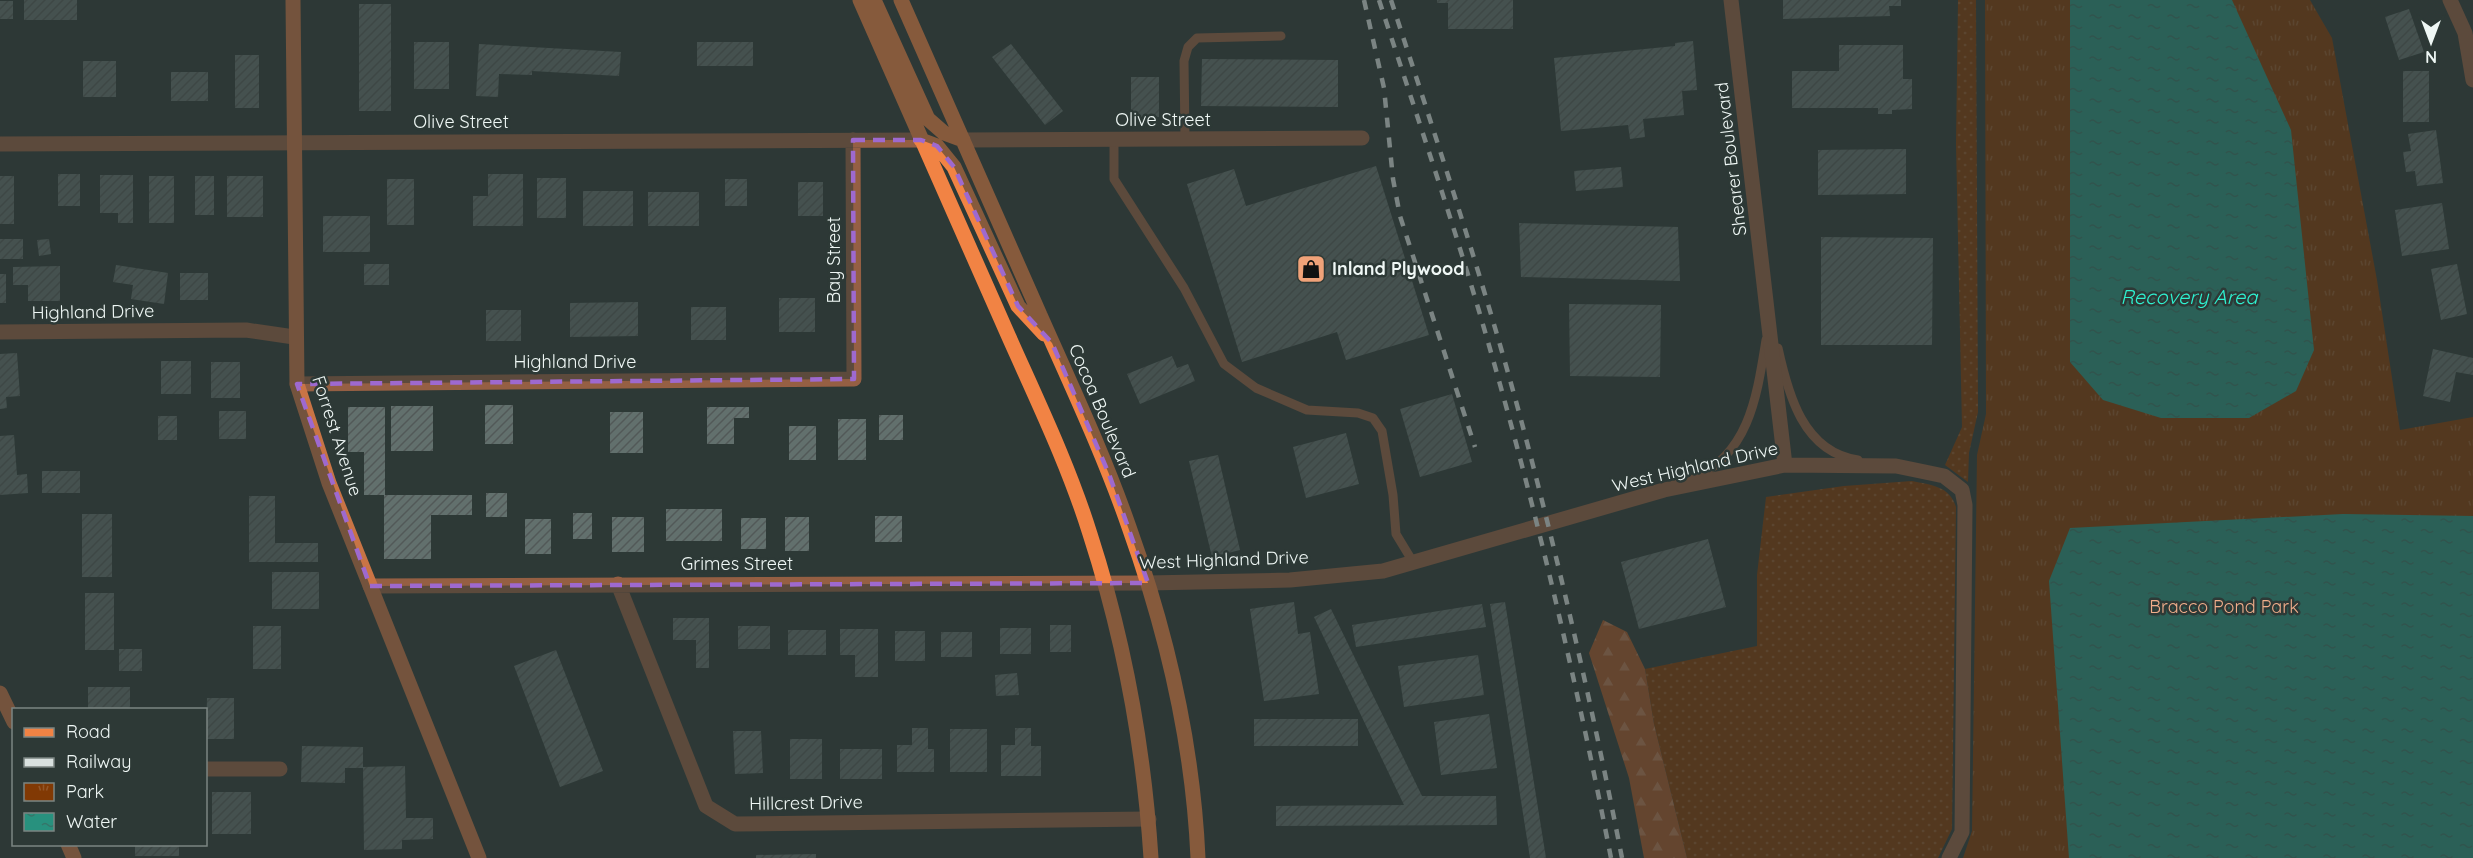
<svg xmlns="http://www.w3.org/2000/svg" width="2473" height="858" viewBox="0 0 2473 858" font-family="Quicksand,sans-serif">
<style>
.grass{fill:url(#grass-dots)}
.forest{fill:url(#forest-firs)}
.park{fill:url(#park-tufts)}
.water{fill:url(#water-ripples)}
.building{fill:url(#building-hatch)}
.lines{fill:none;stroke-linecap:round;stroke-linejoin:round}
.lane{stroke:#955f43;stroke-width:9}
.street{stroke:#955f43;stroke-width:15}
.secondary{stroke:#c97445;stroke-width:15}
.primary{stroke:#f18344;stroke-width:15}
.rail{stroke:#d9e1df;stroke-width:4.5;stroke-dasharray:10 10;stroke-linecap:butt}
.marked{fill:none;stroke:#9e69cf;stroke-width:4.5;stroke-dasharray:12 8;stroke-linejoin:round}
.labels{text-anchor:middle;stroke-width:5;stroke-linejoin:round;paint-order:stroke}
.street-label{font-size:18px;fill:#eff7f5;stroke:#2d3936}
.poi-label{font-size:18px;font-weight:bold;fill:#eff7f5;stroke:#2d3936;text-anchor:start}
.park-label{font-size:18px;fill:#f1ae8b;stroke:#2d3936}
.water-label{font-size:20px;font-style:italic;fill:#2ef2d1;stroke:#2d3936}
</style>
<defs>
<pattern id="grass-dots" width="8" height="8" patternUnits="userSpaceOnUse" patternTransform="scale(1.5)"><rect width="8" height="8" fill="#813904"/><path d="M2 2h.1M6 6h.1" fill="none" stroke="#935629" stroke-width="1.8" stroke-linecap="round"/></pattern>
<pattern id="forest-firs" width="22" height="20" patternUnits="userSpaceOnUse" patternTransform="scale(1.5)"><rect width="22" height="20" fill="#a75526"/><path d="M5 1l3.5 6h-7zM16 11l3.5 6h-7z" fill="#b87751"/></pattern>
<pattern id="park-tufts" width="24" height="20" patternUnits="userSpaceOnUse" patternTransform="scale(1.5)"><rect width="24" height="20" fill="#813904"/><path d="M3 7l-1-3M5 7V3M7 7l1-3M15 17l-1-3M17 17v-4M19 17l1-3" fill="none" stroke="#935629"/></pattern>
<pattern id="water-ripples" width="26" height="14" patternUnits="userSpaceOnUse" patternTransform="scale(1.5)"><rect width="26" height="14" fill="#28917e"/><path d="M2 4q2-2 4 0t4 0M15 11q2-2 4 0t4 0" fill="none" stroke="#357569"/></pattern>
<pattern id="building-hatch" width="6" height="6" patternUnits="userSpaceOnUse" patternTransform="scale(1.5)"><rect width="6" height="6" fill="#62706d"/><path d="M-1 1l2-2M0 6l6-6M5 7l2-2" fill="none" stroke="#525958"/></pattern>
</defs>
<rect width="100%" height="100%" fill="#2d3936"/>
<path class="grass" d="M 1958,0 L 1976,0 L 1978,412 L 1969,453 L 1968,482 L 1945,465 L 1962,427 L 1956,144 Z
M 1912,481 C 1931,485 1950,486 1956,507 L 1952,829 L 1938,858 L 1687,858 L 1654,724 L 1645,669 L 1757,646 L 1757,575 L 1766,497 L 1844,486 Z"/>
<path class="forest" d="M 1603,620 L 1627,632 L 1645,669 L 1654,724 L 1687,858 L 1644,858 L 1629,778 L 1589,653 Z"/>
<path class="park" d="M 1985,0 L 2310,0 L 2332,38 L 2377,280 L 2400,430 L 2473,417 L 2473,858 L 1963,858 L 1972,831 L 1977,455 L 1986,414 Z"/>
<path class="water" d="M 2070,0 L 2232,0 L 2291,130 L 2314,350 L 2296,391 L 2249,418 L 2161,418 L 2103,400 L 2070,362 Z
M 2343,514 L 2473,516 L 2473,858 L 2069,858 L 2049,581 L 2070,528 Z"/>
<path class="building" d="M 24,0 L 77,0 L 77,20 L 24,20 Z
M 1437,0 L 1513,0 L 1513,29 L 1448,29 L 1448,3 L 1437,3 Z
M 1783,0 L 1901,0 L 1901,6 L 1889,6 L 1890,16 L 1783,19 Z
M 0,1 L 13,1 L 13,19 L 0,19 Z
M 359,4 L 391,4 L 391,111 L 359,111 Z
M 2409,9 L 2424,52 L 2399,60 L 2385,17 Z
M 1693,41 L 1697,90 L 1682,91 L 1684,115 L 1643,119 L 1645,137 L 1630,139 L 1628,125 L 1561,131 L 1554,58 L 1675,46 L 1675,43 Z
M 414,42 L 449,42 L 449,89 L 414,89 Z
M 697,42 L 753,42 L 753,66 L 697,66 Z
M 479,44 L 621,52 L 619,76 L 532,71 L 532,75 L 499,74 L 498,97 L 476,96 Z
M 1011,44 L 1063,111 L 1045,125 L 992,57 Z
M 1839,45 L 1903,45 L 1903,79 L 1912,79 L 1912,109 L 1892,110 L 1892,114 L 1878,114 L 1878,108 L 1792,108 L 1792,71 L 1839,71 Z
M 235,55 L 259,55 L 259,108 L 235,108 Z
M 1202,59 L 1338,60 L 1338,107 L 1201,106 Z
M 83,61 L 116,61 L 116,97 L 83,97 Z
M 2403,71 L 2429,71 L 2429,122 L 2403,122 Z
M 171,72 L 208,72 L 208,101 L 171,101 Z
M 1131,77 L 1159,77 L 1159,117 L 1131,117 Z
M 2436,130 L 2443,183 L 2417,186 L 2415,171 L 2406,172 L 2403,152 L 2411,151 L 2408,134 Z
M 1906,149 L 1906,194 L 1818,195 L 1818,150 Z
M 1376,166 L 1429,335 L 1346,360 L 1337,332 L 1242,362 L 1187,184 L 1234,169 L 1246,206 Z
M 1621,167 L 1623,187 L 1576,191 L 1574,171 Z
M 58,174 L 80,174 L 80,206 L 58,206 Z
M 488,174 L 523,174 L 523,226 L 473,226 L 473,196 L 488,196 Z
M 100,175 L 133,175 L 133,223 L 118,223 L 118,213 L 100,213 Z
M 0,176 L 14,176 L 14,224 L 0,224 Z
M 149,176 L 174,176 L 174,223 L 149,223 Z
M 195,176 L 214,176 L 214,215 L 195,215 Z
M 227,176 L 263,176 L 263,217 L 227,217 Z
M 537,178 L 566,178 L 566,218 L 537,218 Z
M 387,179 L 414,179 L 414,225 L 387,225 Z
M 725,179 L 747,179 L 747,206 L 725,206 Z
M 798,182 L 823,182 L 823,216 L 798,216 Z
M 583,191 L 633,191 L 633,226 L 583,226 Z
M 648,192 L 699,192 L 699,226 L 648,226 Z
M 2442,203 L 2449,249 L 2402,256 L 2395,210 Z
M 323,216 L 370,216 L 370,252 L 323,252 Z
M 1519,223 L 1678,227 L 1680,281 L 1521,277 Z
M 1821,237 L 1933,238 L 1932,345 L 1821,345 Z
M 0,239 L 23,239 L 23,259 L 0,259 Z
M 49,239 L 51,254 L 39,256 L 37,240 Z
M 364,264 L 389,264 L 389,285 L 364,285 Z
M 2457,264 L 2467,314 L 2441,320 L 2431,269 Z
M 116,265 L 168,273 L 164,304 L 131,299 L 133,285 L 113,282 Z
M 60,266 L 60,301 L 28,301 L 28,285 L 13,285 L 13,267 Z
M 180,273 L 208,273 L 208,300 L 180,300 Z
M 0,274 L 6,274 L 6,303 L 0,303 Z
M 779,298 L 815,298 L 815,332 L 779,332 Z
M 638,302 L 638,336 L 570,337 L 570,303 Z
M 1569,304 L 1661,305 L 1660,377 L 1570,376 Z
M 691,307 L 726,307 L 726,340 L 691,340 Z
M 486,310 L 521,310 L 521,341 L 486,341 Z
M 2433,349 L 2473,358 L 2473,375 L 2456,372 L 2450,402 L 2423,396 Z
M 17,353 L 20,396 L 6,397 L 7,408 L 0,409 L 0,354 Z
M 1172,356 L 1177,368 L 1188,364 L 1195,381 L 1140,404 L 1127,374 Z
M 161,361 L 191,361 L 191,394 L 161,394 Z
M 211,362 L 240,362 L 240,398 L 211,398 Z
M 1452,394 L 1472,462 L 1420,477 L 1400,409 Z
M 485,405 L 513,405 L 513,444 L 485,444 Z
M 391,406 L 433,406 L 433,451 L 391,451 Z
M 348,407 L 385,407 L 385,495 L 472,495 L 472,515 L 431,515 L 431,559 L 384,559 L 384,495 L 364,495 L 364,452 L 348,452 Z
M 707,407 L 749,407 L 749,418 L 734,418 L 734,444 L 707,444 Z
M 219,411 L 246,411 L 246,439 L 219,439 Z
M 610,412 L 643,412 L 643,453 L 610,453 Z
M 879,415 L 903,415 L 903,440 L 879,440 Z
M 158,416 L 177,416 L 177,440 L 158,440 Z
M 838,419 L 866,419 L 866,460 L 838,460 Z
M 789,426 L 816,426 L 816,460 L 789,460 Z
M 1346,433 L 1359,484 L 1306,498 L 1293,447 Z
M 14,435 L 17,475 L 27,474 L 28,493 L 0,495 L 0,436 Z
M 1218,455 L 1240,550 L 1212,557 L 1189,461 Z
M 42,471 L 80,471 L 80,493 L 42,493 Z
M 486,493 L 507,493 L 507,517 L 486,517 Z
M 249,496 L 275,496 L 275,543 L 318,543 L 318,562 L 249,562 Z
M 666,509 L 722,509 L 722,541 L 666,541 Z
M 573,513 L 592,513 L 592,539 L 573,539 Z
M 82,514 L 112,514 L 112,577 L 82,577 Z
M 875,516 L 902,516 L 902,542 L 875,542 Z
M 612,517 L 644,517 L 644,552 L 612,552 Z
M 785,517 L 809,517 L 809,551 L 785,551 Z
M 741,518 L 766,518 L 766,549 L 741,549 Z
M 525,519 L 551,519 L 551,554 L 525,554 Z
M 1708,539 L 1726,607 L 1639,629 L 1621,562 Z
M 272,572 L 319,572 L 319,609 L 272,609 Z
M 85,593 L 114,593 L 114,650 L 85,650 Z
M 1294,602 L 1298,634 L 1310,632 L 1319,694 L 1264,701 L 1250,609 Z
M 1505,602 L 1546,858 L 1530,858 L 1490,604 Z
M 1482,604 L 1486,627 L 1356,647 L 1352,625 Z
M 1331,609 L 1422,796 L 1496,796 L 1497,825 L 1276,826 L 1276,806 L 1404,805 L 1314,617 Z
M 673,618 L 709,618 L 709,668 L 696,668 L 696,640 L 673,640 Z
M 1050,625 L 1071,625 L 1071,652 L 1050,652 Z
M 253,626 L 281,626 L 281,669 L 253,669 Z
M 738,626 L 770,626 L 770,649 L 738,649 Z
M 1000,628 L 1031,628 L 1031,654 L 1000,654 Z
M 840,629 L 878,629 L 878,677 L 855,677 L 855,655 L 840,655 Z
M 788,630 L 826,630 L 826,655 L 788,655 Z
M 895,631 L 925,631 L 925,661 L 895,661 Z
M 941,632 L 972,632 L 972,657 L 941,657 Z
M 119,649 L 142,649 L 142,671 L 119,671 Z
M 556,650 L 603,771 L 560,787 L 514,666 Z
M 1478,655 L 1484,695 L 1404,707 L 1398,666 Z
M 1017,673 L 1019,695 L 996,696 L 995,675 Z
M 88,687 L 130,687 L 130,710 L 88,710 Z
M 207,698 L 234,698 L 234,739 L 206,739 Z
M 1489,714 L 1497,768 L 1441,775 L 1434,722 Z
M 1254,719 L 1358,719 L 1358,746 L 1254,746 Z
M 912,728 L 928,728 L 928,749 L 934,749 L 934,772 L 897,772 L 897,745 L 912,745 Z
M 1015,728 L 1031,728 L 1031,746 L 1041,746 L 1041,776 L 1001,776 L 1001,745 L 1015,745 Z
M 950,729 L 987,729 L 987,772 L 950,772 Z
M 733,731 L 761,731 L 763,773 L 735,774 Z
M 790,739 L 822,739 L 822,779 L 790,779 Z
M 302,746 L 363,747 L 363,768 L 345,768 L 345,783 L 301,782 Z
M 840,749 L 882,749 L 882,779 L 840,779 Z
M 405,766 L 406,818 L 433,818 L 433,839 L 402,840 L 402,849 L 364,850 L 363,767 Z
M 212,792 L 251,792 L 251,834 L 212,834 Z
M 135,844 L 179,844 L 179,856 L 135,856 Z
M 816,854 L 816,858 L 756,858 L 756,855 Z"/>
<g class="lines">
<path class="lane" d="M 1185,139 L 1184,61 L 1188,47 L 1197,38 L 1281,36
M 1114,140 L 1114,179 L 1184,288 L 1224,364 L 1256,388 L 1307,410 L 1358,413 L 1373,418 L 1382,431 L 1393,495 L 1396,534 L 1413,562
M 1778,348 C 1788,394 1803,452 1858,460
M 1693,479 C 1750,453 1757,395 1766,340"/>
<path class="street" d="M 1731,0 L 1785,465
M 2450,0 L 2465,33 L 2473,80
M 963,140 L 1362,138
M 0,144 L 921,140
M 0,332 L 246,330 L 294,337
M 297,384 L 854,379 L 853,140
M 618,584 L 706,806 L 735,824 L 1149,819
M 370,586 L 1148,583 L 1290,580 L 1383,571 L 1664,490 L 1785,465 L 1896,466 L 1925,472 L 1944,476 L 1962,490 L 1965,505 L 1962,832 L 1949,858
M 206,769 L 280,769"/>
<path class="secondary" d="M 293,0 L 297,384 L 329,483 L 479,858
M 0,693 L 14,722
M 68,844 L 74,858"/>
<path class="primary" d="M 860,0 C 907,106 954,213 1001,319 C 1032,390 1067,460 1090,534 C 1124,639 1144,749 1151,858
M 874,0 L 928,119 L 944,133 L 963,140
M 901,0 C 948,105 994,210 1040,315 C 1071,385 1104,455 1129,527 C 1167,633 1193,745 1198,858
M 921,140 L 937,146 L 954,167 L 1018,306 L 1044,334"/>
<path class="rail" d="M 1364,0 L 1384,88 L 1393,179 L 1400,216 L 1475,447
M 1379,0 C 1413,104 1448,207 1479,311 C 1532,491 1575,674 1611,858
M 1391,0 C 1436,138 1482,276 1520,416 C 1559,562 1593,710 1622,858"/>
</g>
<path d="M0 0H2473V858H0ZM 853,140 L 921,140 L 937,146 L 954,167 L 1018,306 L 1052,343 L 1109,474 L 1148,583 L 370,586 L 297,384 L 854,379 Z" fill="#2d3936" fill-opacity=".55" fill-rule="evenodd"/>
<path class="marked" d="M 853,140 L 921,140 L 937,146 L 954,167 L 1018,306 L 1052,343 L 1109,474 L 1148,583 L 370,586 L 297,384 L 854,379 Z"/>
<defs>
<g id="shop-square" transform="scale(1.5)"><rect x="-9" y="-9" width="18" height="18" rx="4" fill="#f0a279" stroke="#2d3936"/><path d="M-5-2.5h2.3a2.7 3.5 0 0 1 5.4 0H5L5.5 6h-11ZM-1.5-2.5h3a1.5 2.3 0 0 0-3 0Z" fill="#111"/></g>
</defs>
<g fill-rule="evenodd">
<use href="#shop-square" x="1311" y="269"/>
</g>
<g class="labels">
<g class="street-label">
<text x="1163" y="126">Olive Street</text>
<text x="461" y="128">Olive Street</text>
<text transform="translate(1731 159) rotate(-97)" y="6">Shearer Boulevard</text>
<text transform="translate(834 260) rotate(-90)" y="6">Bay Street</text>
<text transform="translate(93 312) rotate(-1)" y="6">Highland Drive</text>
<text x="575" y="368">Highland Drive</text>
<text transform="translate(1102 411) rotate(67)" y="6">Cocoa Boulevard</text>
<text transform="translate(337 436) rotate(72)" y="6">Forrest Avenue</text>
<text transform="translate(1695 467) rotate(-13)" y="6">West Highland Drive</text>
<text transform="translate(1224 560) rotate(-2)" y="6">West Highland Drive</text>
<text x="737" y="570">Grimes Street</text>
<text transform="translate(806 803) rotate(-1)" y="6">Hillcrest Drive</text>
</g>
<g class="poi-label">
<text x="1332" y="275">Inland Plywood</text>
</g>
<g class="park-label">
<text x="2224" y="613">Bracco Pond Park</text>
</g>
<g class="water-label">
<text x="2189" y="304">Recovery Area</text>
</g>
</g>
<rect x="12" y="708" width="195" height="138" fill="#2d3936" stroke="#7b8582" stroke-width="1.5"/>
<rect x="24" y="728" width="30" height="9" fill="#f18344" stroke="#7b8582" stroke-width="1.5"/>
<text x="66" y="738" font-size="18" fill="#eff7f5">Road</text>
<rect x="24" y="758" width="30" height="9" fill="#d9e1df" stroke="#7b8582" stroke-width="1.5"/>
<text x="66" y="768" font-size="18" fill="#eff7f5">Railway</text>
<rect x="24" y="783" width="30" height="18" fill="url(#park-tufts)" stroke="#7b8582" stroke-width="1.5"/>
<text x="66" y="798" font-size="18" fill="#eff7f5">Park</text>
<rect x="24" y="813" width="30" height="18" fill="url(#water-ripples)" stroke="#7b8582" stroke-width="1.5"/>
<text x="66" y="828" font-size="18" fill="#eff7f5">Water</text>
<g transform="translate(2431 42) rotate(180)" stroke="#2d3936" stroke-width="4.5" paint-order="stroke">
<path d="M0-4.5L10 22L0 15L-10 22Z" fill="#eff7f5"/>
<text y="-9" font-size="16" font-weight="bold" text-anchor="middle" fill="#eff7f5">N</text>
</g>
</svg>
